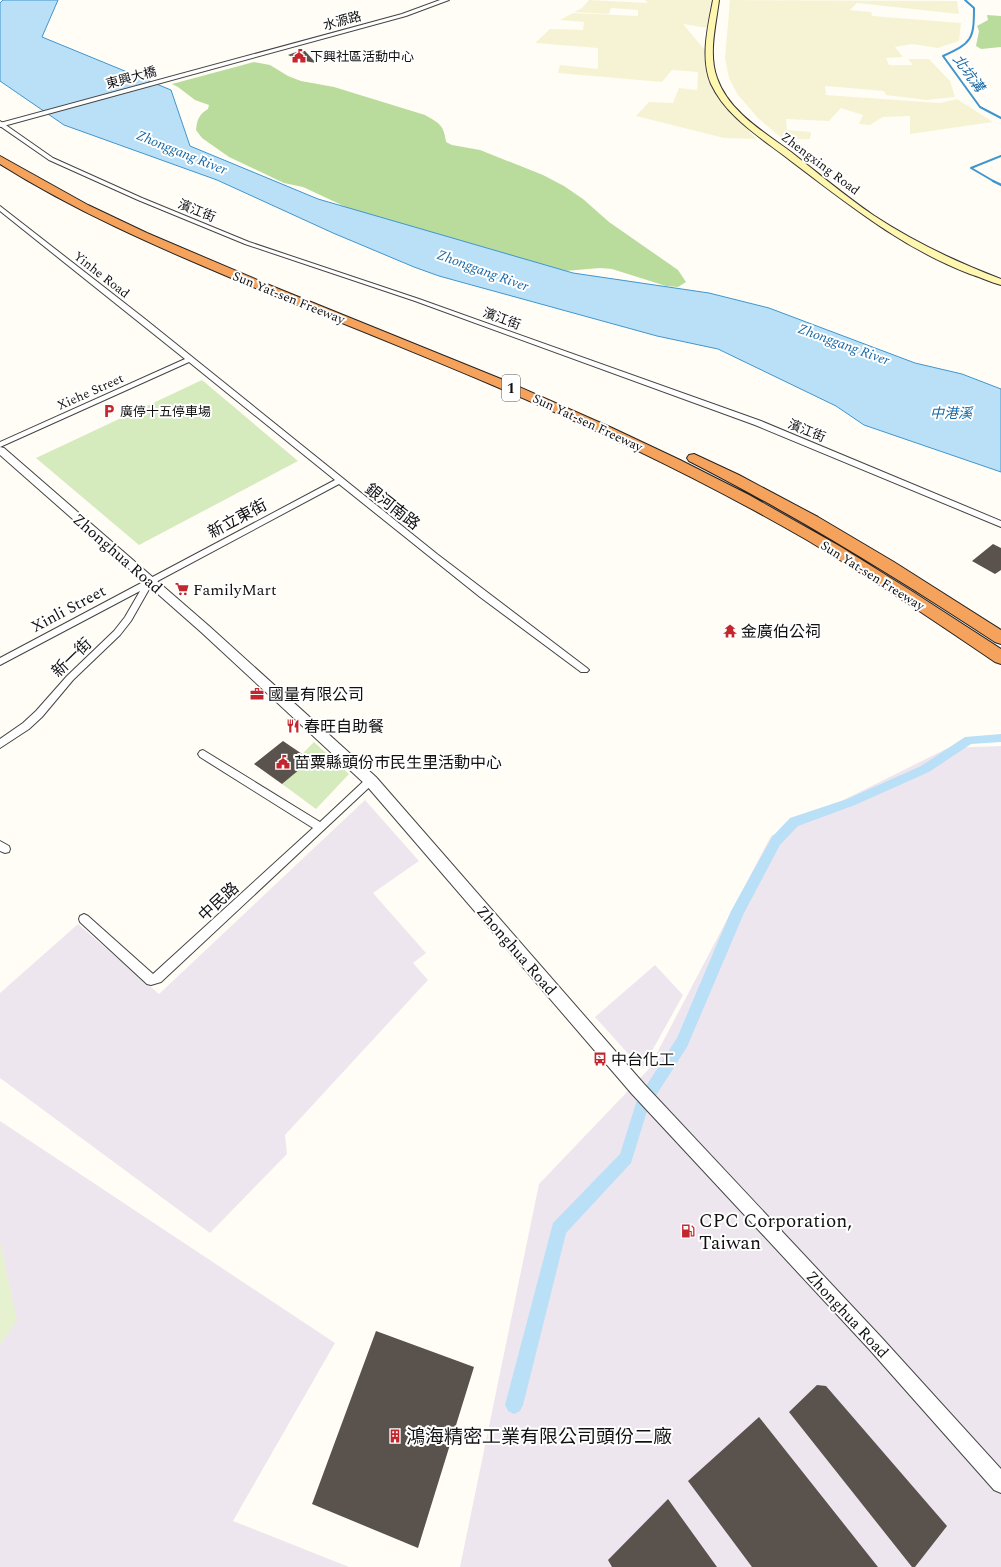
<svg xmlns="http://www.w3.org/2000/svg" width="1001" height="1567" viewBox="0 0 1001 1567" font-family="Spectral,'Noto Sans TC',serif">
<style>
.industrial{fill:#eee6ef}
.farmland{fill:#f6f3d4}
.green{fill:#d5ebbd}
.forest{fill:#b9dc9c}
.pitch{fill:#e6f2cf}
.water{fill:#b9e0f7;stroke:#3f96cf}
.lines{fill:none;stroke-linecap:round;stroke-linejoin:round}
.stream-far1{stroke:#3f96cf;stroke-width:2}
.stream{stroke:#3f96cf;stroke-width:2.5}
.canal{fill:#b9e0f7;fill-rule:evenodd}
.building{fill:#5a524d}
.minor-casing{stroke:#444;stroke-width:2}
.tertiary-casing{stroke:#444;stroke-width:2}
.secondary-casing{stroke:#333;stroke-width:2}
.motorway-casing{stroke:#222;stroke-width:2}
.minor{fill:#fff;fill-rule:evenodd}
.tertiary{fill:#fff;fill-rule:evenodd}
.secondary{fill:#fff6b0;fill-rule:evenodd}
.motorway{fill:#f5a25d;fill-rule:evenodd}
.labels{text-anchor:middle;stroke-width:4;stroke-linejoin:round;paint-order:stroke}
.far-street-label{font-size:13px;fill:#111;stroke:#fff}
.far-poi-label{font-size:13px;fill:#111;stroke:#fff;text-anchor:start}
.far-water-label{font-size:14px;font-style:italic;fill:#1768a6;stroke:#fff}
.shield{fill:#fff;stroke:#585858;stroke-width:1}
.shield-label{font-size:15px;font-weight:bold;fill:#111}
.street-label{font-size:16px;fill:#111;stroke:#fff}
.poi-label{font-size:16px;fill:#111;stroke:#fff;text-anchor:start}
.near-poi-label{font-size:19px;fill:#111;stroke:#fff;text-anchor:start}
</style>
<rect width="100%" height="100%" fill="#fffdf5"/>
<path class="industrial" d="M 1001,746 L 1001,1567 L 460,1567 L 539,1184 L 648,1070 L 771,836 L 948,748 Z
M 365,800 L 419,861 L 373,893 L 426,953 L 413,963 L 428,980 L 285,1135 L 287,1154 L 210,1233 L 0,1078 L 0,993 L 78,924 L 159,994 Z
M 655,965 L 683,995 L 642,1069 L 595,1017 Z
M 0,1121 L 335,1343 L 233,1521 L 349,1567 L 0,1567 Z"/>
<path class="farmland" d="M 589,0 L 647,3 L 645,0 L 711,0 L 707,28 L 683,24 L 704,49 L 711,88 L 756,139 L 724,138 L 636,116 L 649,102 L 673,103 L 679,88 L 697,90 L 698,72 L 672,70 L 662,82 L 558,73 L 560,65 L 598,69 L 598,48 L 535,43 L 550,29 L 583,30 L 584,22 L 560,20 L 573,13 L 638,16 L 638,10 L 611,8 L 609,14 L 574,12 L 582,8 Z
M 730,0 L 957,1 L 959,14 L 857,3 L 850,10 L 871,12 L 872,16 L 961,23 L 959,41 L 938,48 L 912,44 L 895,47 L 903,57 L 886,58 L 889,65 L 913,65 L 908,59 L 929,59 L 950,81 L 955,97 L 927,100 L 886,95 L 884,91 L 825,86 L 826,95 L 940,103 L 957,99 L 993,122 L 910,134 L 910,116 L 883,117 L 870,125 L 859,124 L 863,115 L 841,108 L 829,121 L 786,119 L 787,130 L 811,132 L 810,139 L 784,140 L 758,118 L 738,95 L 729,78 L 725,58 Z"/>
<path class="green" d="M 202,380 L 298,461 L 139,545 L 36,458 Z
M 314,742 L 349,774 L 316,809 L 282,784 L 311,760 L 302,754 Z"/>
<path class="forest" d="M 987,15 L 1001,16 L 1001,47 L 981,49 L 976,46 L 979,31 L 977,26 L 988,20 Z
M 254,62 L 270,65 L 288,76 L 301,81 L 334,87 L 425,115 C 439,123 444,125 446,142 L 452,145 L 480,150 L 543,175 L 564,186 L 583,199 L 609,222 L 678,270 L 686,282 L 678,287 L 666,286 L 612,269 L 600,268 L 565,271 L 543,269 L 348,208 L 303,187 L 284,183 L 229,157 L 202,138 L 196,130 C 197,120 199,114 208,109 L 209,105 L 195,100 L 178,87 L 172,84 Z"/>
<path class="pitch" d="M 0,1241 L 17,1320 L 0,1345 Z"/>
<path class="water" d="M 3,0 L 58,0 L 42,37 L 171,90 L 190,146 L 318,199 L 573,273 L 709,293 L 769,308 L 915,363 L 962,374 L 1001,389 L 1001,472 L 864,425 L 836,406 L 718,349 L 657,336 L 439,276 L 414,267 L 333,233 L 217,180 L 64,125 L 0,81 L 0,3 Z"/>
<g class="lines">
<path class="stream-far1" d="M 965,0 L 974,8 C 974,39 972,43 943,56 L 980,107 L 1001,118
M 995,182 L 971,168 L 1001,156"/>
<path class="stream" d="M 993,181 L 1001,185"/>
<path class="canal" d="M 1001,734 L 1001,742 L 971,744 L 929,772 L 855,805 L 798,826 L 780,845 L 744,913 L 687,1047 L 648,1108 L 631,1163 L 566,1233 L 523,1405 L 520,1411 L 514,1414 L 508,1411 L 505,1405 L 553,1223 L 620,1154 L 637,1100 L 677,1038 L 731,911 L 772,837 L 790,818 L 847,799 L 921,766 L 965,737 Z"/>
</g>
<path class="building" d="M 299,51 L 305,51 L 316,63 L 299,60 L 288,55 Z
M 993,544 L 1001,548 L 1001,570 L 995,574 L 972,561 Z
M 283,741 L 311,760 L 282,784 L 254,764 Z
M 376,1331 L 474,1367 L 418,1548 L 312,1504 Z
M 817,1385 L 826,1386 L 947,1526 L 915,1567 L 912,1567 L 789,1412 Z
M 759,1417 L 878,1567 L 752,1567 L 688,1481 Z
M 668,1499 L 717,1567 L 612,1567 L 608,1560 Z"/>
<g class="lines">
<g class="minor-casing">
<path id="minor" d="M 0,121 L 53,158 L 142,198 L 249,242 L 419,299 L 761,421 L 1001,521 L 1001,527 L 755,425 L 415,301 L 245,244 L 138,200 L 49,160 L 0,126 Z
M 0,206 L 145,319 L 437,554 L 587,668 L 589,670 L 587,672 L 581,672 L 480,597 L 339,484 L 152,584 L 131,621 L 120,635 L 73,680 L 42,717 L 29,729 L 0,748 L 0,739 L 23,723 L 36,711 L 67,676 L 114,631 L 125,617 L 140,591 L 0,665 L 0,658 L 335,480 L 189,362 L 0,447 L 0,442 L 185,359 L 0,211 Z
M 203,750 L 320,822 L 367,778 L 375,778 L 376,781 L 161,982 L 151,985 L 147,984 L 80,922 L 79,919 L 80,916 L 84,914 L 88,916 L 153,974 L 313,828 L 200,757 L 198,754 L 200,751 Z
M 0,841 L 9,846 L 10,849 L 9,852 L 5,853 L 0,851 Z"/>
</g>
<g class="tertiary-casing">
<path id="tertiary" d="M 440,0 L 449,0 L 406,16 L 0,127 L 0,123 L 402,14 Z
M 0,447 L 4,448 L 209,626 L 376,777 L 644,1084 L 881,1337 L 1001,1469 L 1001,1493 L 994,1490 L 869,1349 L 632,1094 L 366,785 L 201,632 L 0,455 Z"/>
</g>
<g class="secondary-casing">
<path id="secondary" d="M 713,0 L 719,0 C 716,25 708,54 717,78 C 729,112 764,132 791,152 C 818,173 845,196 873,215 C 914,242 956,262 1001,279 L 1001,285 C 990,282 980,277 970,274 C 902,248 848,204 791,161 C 762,138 727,118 711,84 C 700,58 708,26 713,0 Z"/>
</g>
<g class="motorway-casing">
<path id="motorway" d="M 0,156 L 88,205 L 147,233 L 274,287 L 501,379 L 610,427 L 680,460 L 749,495 L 841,547 L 913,592 L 1001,649 L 1001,664 L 995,662 C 933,620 871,578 807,540 C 705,481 598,430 490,384 C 406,348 321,315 236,280 C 155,246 75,211 0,164 Z
M 694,454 L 739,475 L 818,517 L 894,562 L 1001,630 L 1001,644 L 995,642 C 896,577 795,515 689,461 L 687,458 L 689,455 Z"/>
</g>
<use href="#minor" class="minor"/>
<use href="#tertiary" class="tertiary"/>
<use href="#secondary" class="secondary"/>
<use href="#motorway" class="motorway"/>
</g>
<defs>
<g id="civic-bare" transform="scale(1.08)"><path d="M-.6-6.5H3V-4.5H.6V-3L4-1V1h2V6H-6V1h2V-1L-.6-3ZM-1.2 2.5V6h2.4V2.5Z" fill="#c4262e" stroke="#fff" stroke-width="2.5" paint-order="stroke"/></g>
<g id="parking-bare" transform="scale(1.08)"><path d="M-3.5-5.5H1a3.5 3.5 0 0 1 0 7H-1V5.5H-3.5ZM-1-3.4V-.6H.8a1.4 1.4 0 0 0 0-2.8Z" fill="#c4262e" stroke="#fff" stroke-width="2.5" paint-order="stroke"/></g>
<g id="supermarket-bare" transform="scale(1.08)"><path d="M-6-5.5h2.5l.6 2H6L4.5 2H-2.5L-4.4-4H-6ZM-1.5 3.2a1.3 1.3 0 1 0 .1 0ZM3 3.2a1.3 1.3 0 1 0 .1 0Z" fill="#c4262e" stroke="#fff" stroke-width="2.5" paint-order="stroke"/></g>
<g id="temple-bare" transform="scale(1.08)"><path d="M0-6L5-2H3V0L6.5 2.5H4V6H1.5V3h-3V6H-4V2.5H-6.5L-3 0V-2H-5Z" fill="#c4262e" stroke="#fff" stroke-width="2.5" paint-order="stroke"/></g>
<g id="office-bare" transform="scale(1.08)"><path d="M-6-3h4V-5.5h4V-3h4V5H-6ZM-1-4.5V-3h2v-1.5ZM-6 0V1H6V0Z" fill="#c4262e" stroke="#fff" stroke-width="2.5" paint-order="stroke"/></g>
<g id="restaurant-bare" transform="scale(1.08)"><path d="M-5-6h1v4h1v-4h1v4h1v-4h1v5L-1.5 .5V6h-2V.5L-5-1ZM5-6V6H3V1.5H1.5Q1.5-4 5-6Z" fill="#c4262e" stroke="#fff" stroke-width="2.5" paint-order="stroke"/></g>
<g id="bus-bare" transform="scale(1.08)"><path d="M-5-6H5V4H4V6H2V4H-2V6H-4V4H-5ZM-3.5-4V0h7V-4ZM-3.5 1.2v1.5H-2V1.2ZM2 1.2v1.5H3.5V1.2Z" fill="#c4262e" stroke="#fff" stroke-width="2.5" paint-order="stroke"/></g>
<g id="fuel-bare" transform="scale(1.08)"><path d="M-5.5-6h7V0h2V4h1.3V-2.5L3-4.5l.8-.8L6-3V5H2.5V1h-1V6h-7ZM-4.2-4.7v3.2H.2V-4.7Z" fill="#c4262e" stroke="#fff" stroke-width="2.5" paint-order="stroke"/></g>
<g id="building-bare" transform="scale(1.08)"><path d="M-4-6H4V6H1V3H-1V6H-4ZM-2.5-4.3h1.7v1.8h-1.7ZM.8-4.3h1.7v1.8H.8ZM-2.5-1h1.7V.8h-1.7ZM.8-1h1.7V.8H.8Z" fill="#c4262e" stroke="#fff" stroke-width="2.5" paint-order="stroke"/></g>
</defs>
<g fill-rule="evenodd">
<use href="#civic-bare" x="299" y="56"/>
<use href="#parking-bare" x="109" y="411"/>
<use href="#supermarket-bare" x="182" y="589"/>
<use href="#temple-bare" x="730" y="631"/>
<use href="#office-bare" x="257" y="694"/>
<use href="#restaurant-bare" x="293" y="726"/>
<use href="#civic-bare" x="283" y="762"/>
<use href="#bus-bare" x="600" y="1059"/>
<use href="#fuel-bare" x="688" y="1231"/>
<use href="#building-bare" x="395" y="1436"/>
</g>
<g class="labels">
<g class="far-street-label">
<text transform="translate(342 20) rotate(-15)" y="5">水源路</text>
<text transform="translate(131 77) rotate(-15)" y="5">東興大橋</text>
<text transform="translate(821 163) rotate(37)" y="5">Zhengxing Road</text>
<text transform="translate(197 210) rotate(22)" y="5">濱江街</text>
<text transform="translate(102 274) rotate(38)" y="5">Yinhe Road</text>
<text transform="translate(289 297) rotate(22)" y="5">Sun Yat-sen Freeway</text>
<text transform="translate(502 318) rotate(20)" y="5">濱江街</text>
<text transform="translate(90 391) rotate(-24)" y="5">Xiehe Street</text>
<text transform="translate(588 422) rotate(25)" y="5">Sun Yat-sen Freeway</text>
<text transform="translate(807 430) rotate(22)" y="5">濱江街</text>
<text transform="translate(873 575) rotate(32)" y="5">Sun Yat-sen Freeway</text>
</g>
<g class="far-poi-label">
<text x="310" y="61">下興社區活動中心</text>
<text x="120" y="416">廣停十五停車場</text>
</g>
<g class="far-water-label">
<text transform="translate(969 73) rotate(54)" y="5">北坑溝</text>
<text transform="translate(182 152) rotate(22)" y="5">Zhonggang River</text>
<text transform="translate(483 270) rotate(20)" y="5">Zhonggang River</text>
<text transform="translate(844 344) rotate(20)" y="5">Zhonggang River</text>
<text x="951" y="418">中港溪</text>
</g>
<rect class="shield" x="502" y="375" width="18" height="26" rx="3"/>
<g class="shield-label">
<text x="511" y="393">1</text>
</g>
<g class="street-label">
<text transform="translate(393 506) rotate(38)" y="6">銀河南路</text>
<text transform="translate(237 518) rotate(-28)" y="6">新立東街</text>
<text transform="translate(118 553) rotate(41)" y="6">Zhonghua Road</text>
<text transform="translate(68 608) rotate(-28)" y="6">Xinli Street</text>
<text transform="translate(71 657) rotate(-44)" y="6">新一街</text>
<text transform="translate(218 901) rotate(-43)" y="6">中民路</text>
<text transform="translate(517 950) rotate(49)" y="6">Zhonghua Road</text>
<text transform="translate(848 1314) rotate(47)" y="6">Zhonghua Road</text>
</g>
<g class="poi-label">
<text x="193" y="595">FamilyMart</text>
<text x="741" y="637">金廣伯公祠</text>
<text x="268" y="700">國量有限公司</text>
<text x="304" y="732">春旺自助餐</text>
<text x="294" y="768">苗粟縣頭份巿民生里活動中心</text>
<text x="611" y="1065">中台化工</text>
</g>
<g class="near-poi-label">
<text x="699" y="1227">CPC Corporation,<tspan x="699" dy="22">Taiwan</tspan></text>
<text x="406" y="1443">鴻海精密工業有限公司頭份二廠</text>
</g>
</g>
</svg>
